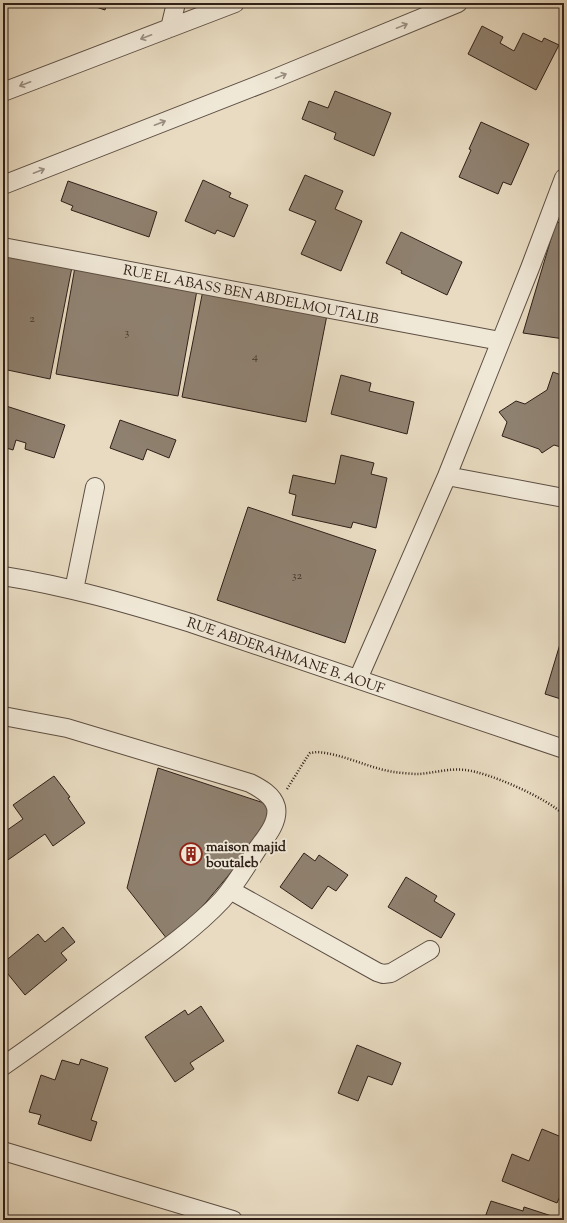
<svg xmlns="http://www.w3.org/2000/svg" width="567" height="1223" viewBox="0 0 567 1223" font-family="'Sorts Mill Goudy',serif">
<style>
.building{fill:#8f8170;stroke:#2f2019}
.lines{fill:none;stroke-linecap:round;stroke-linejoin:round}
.minor-casing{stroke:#5d4f43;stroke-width:20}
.path{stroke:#2f2019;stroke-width:2.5;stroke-dasharray:1 2;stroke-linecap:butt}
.minor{stroke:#f0e8d7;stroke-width:18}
.oneway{stroke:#998e82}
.labels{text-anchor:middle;stroke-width:4;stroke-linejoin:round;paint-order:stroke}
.number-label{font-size:12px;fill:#47382f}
.street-label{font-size:14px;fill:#2f2019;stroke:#f0e8d7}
.poi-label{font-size:14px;font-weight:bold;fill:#2f2019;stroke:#f0e8d7;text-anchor:start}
</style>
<rect width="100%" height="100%" fill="#e8dbc1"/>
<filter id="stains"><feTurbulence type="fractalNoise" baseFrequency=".005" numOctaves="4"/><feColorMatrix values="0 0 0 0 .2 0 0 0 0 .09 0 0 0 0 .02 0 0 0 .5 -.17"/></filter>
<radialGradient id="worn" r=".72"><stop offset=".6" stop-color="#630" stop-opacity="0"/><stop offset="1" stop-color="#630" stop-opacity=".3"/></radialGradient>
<path class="building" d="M 84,3 L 107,3 L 105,10 Z
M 482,26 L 503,37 L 500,43 L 514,51 L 523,33 L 542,42 L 544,38 L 559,45 L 536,90 L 468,54 Z
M 335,91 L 391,113 L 374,156 L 334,139 L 336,133 L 302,119 L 309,101 L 328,108 Z
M 481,122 L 529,144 L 511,185 L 503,182 L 498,194 L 459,177 L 471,150 L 469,149 Z
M 305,175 L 343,191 L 335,209 L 362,221 L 341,271 L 301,254 L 316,221 L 289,210 Z
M 203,180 L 231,193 L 229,197 L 248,205 L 234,237 L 217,230 L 215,234 L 185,221 Z
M 68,181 L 157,212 L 149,237 L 71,210 L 73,206 L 61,201 Z
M 556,222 L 564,223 L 564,339 L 523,333 Z
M 401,232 L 462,262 L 447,295 L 401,273 L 402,271 L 386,263 Z
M 3,253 L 72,267 L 50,379 L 3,369 Z
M 75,267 L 197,290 L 178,396 L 56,374 Z
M 203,290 L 327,315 L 306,422 L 182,397 Z
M 553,372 L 561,375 L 564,373 L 564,448 L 554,445 L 542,453 L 539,449 L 502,436 L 507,422 L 499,412 L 516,401 L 525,404 L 547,390 Z
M 341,375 L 371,383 L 369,391 L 414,402 L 407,434 L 331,414 Z
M 3,405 L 65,425 L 54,458 L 25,449 L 26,443 L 16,440 L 13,450 L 3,447 Z
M 120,420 L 176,440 L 169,458 L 147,449 L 143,460 L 110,448 Z
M 341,455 L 374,463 L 371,474 L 387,478 L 376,528 L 353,522 L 351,528 L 292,515 L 296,495 L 289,493 L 293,475 L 335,484 Z
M 248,507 L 376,550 L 345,643 L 217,600 Z
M 560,644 L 564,645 L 564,700 L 545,694 Z
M 158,768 L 276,807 L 274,821 L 171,944 L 127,888 Z
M 54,776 L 70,797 L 68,798 L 85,823 L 53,846 L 45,834 L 5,862 L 3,859 L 3,833 L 23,819 L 13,805 Z
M 304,853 L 315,861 L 319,855 L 348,875 L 336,891 L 328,886 L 312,909 L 280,887 Z
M 406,877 L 437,896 L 434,901 L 455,914 L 441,938 L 388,907 Z
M 63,927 L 75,942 L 61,953 L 67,960 L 25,995 L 3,968 L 3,963 L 38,934 L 45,942 Z
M 201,1006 L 224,1041 L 190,1063 L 194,1069 L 175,1082 L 145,1037 L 185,1010 L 188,1015 Z
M 357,1045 L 401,1063 L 392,1085 L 368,1076 L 358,1101 L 338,1093 Z
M 81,1059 L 108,1068 L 91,1120 L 97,1122 L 91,1141 L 38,1124 L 41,1115 L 29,1112 L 41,1075 L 55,1080 L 62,1060 L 79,1065 Z
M 542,1129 L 564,1138 L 564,1187 L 557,1203 L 502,1181 L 512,1154 L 529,1161 Z
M 491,1201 L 523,1211 L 524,1207 L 564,1220 L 484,1220 Z"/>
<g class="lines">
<g class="minor-casing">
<path id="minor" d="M 170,28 L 176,3
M 3,92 L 235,3
M 3,185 L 271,80 L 458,3
M 3,247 L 500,341
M 447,476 L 564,498
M 3,576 C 67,586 129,604 191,623 L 564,749
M 74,590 L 95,487
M 358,679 L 447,476 L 530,268 L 564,178
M 3,716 L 67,728 L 250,783 C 260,788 273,795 276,807 C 279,822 266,837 258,848 C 247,865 236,884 222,900 C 192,932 152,959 116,985 C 78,1012 41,1040 3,1066
M 230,890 L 377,972 L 383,974 L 391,973 L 430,950
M 3,1151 L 233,1220"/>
</g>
<path class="path" d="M 287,789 L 307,757 L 310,753 L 317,752 C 344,754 368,768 394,772 C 402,773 411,774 419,774 C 434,773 449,768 465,770 C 488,772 547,798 564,815"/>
<use href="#minor" class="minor"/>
</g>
<defs><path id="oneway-shaft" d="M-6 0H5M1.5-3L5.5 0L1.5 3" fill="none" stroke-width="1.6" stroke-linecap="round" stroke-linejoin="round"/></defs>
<g class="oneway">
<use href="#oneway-shaft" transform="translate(402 26) rotate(-22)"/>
<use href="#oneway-shaft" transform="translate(146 37) rotate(159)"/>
<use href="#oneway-shaft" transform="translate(281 76) rotate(-22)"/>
<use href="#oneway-shaft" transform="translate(25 84) rotate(159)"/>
<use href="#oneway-shaft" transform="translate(160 123) rotate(-21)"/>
<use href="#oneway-shaft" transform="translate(39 171) rotate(-21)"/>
</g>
<defs>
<g id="building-ring" transform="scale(1.15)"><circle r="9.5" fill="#f0e8d7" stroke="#8f2418" stroke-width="1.5"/><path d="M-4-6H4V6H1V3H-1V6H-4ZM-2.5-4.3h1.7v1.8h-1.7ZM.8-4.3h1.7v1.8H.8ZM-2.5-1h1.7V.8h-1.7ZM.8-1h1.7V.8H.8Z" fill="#8f2418"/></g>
</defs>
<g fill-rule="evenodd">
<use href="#building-ring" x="191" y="854"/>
</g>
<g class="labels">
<g class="number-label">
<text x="32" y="322">2</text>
<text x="127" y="336">3</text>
<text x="255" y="360">4</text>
<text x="297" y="579">32</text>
</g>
<g class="street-label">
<text transform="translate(251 294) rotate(11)" y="5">RUE EL ABASS BEN ABDELMOUTALIB</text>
<text transform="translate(286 655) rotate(19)" y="5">RUE ABDERAHMANE B. AOUF</text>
</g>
<g class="poi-label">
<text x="206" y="851">maison majid<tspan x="206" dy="16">boutaleb</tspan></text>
</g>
</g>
<rect width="567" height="1223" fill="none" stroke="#e8dbc1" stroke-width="16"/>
<rect x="4" y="4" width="559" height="1215" fill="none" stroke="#2f2019" stroke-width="2"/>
<rect x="8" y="8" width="551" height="1207" fill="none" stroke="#2f2019"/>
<rect width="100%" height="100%" filter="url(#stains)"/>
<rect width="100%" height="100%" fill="url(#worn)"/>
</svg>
